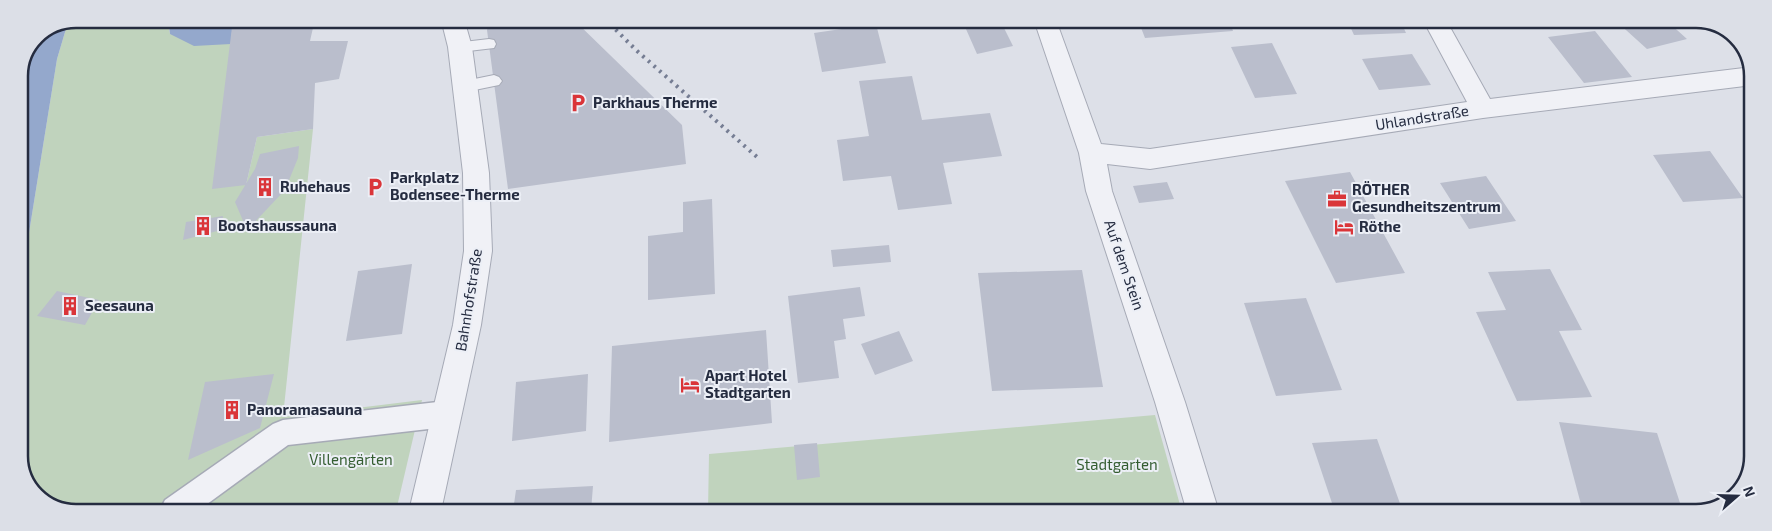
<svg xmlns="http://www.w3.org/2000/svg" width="1772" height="531" viewBox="0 0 1772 531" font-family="'Exo 2',sans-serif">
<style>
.green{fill:#c0d3bd}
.water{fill:#94a8cc}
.building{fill:#babecc}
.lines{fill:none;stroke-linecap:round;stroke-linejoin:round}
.service-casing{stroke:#a6aab6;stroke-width:2}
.pedestrian-casing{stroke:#a6aab6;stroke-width:3}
.minor-casing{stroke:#a6aab6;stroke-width:2}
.tertiary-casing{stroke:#a6aab6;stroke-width:2}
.service{fill:#f0f1f6;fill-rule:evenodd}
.pedestrian{fill:#f0f1f6;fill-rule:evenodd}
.minor{fill:#f0f1f6;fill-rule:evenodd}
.tertiary{fill:#f0f1f6;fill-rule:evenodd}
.rail{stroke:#757d93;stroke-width:4;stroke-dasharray:2.5 5;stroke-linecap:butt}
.labels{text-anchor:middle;stroke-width:4;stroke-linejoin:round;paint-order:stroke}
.poi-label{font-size:15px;font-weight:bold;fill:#252c40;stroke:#eceff6;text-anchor:start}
.street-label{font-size:15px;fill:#252c40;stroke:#eceff6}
.park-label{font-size:15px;fill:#345d31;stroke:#eceff6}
.rim{fill:none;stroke:#252c40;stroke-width:2.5}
</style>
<rect width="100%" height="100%" fill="#dde0e8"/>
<path class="green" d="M 75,19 L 167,19 L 170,34 L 231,44 L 246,185 L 257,137 L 313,129 L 283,417 L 422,400 L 396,511 L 60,510 L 33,493 L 19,460 L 19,295 L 57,59 L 68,22 Z
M 1155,415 L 1182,512 L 708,511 L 709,454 Z"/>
<path class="water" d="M 168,19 L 233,19 L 231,44 L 194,46 L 170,34 Z
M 68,22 L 57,59 L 19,295 L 19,75 L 35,35 Z"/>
<path class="building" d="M 233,19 L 315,19 L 310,41 L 348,41 L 339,79 L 315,83 L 313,129 L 257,137 L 246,185 L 212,189 Z
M 491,19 L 573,19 L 682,125 L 686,164 L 508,189 L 487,30 Z
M 962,20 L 1000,20 L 1013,46 L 977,54 Z
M 1138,20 L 1229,20 L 1233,31 L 1145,38 Z
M 1347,20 L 1400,20 L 1406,33 L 1354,35 Z
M 1616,21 L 1667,21 L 1687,39 L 1647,49 Z
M 876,24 L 886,63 L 822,72 L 814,33 Z
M 1595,31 L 1632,77 L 1584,83 L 1548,37 Z
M 1272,43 L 1297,94 L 1255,98 L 1231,47 Z
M 1412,54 L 1431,85 L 1379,90 L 1362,59 Z
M 912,76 L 922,120 L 990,113 L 1002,156 L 943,163 L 952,204 L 898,210 L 891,176 L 843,181 L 837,140 L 869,136 L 859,81 Z
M 299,146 L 298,158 L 285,190 L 247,230 L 235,202 L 255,169 L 260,154 Z
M 1710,151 L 1743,198 L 1683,202 L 1653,155 Z
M 1350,172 L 1405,273 L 1336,283 L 1285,181 Z
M 1486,176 L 1516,221 L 1469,229 L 1440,183 Z
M 1167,182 L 1174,199 L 1139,203 L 1133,186 Z
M 712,199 L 715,294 L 648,300 L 648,236 L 683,232 L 683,202 Z
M 223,216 L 221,230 L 183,240 L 186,222 Z
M 889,245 L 891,262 L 833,267 L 831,250 Z
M 412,264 L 402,334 L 346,341 L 358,271 Z
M 1550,269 L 1582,330 L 1559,331 L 1592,397 L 1517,401 L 1476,312 L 1506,310 L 1488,272 Z
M 1082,270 L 1103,387 L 992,391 L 978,273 Z
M 860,287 L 865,316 L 843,319 L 846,339 L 834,341 L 839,378 L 798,383 L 788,296 Z
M 57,291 L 99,300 L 85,325 L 37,316 Z
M 1306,298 L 1342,390 L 1276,396 L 1244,303 Z
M 766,330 L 772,423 L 609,442 L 612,346 Z
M 899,331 L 913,361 L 875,375 L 861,344 Z
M 274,374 L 260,428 L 188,460 L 205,382 Z
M 588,374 L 586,431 L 512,441 L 516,382 Z
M 1559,422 L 1657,433 L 1683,512 L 1583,512 Z
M 1377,439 L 1403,512 L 1335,512 L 1312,443 Z
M 817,443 L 820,477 L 797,480 L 794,445 Z
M 593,486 L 591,511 L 513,511 L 516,490 Z
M 381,507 L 381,511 L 316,511 L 316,509 Z"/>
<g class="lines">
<g class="service-casing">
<path id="service" d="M 489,39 L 494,40 L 496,44 L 494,48 L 460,52 L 455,51 L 453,47 L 455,43 Z
M 494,75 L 499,77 L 502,81 L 499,85 L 465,92 L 460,90 L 457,86 L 460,82 Z"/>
</g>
<g class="pedestrian-casing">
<path id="pedestrian" d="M 446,401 L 456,405 L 460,414 L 456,423 L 446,427 L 288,445 L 199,510 L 160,510 L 165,500 L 273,424 L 283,420 Z"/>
</g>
<g class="minor-casing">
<path id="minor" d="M 1034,20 L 1056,20 L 1101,144 L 1150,149 L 1467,102 L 1423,20 L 1446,20 L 1490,99 L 1752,67 L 1753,85 L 1483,118 L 1150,169 L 1107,164 L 1112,191 L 1185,402 L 1219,512 L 1187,512 L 1155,402 L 1086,191 L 1079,153 Z"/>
</g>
<g class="tertiary-casing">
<path id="tertiary" d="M 441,19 L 464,19 L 472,47 L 489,173 L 492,251 L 481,325 L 441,511 L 409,511 L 453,325 L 464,251 L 463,173 L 448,47 Z"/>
</g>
<use href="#service" class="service"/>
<use href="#pedestrian" class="pedestrian"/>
<use href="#minor" class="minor"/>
<use href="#tertiary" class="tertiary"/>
<path class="rail" d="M 605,19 L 636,50 L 757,157"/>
</g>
<defs>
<g id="parking-bare" transform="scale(1.5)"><path d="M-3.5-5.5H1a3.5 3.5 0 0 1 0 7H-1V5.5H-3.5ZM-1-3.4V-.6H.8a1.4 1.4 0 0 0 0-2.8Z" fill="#da3539" stroke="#eceff6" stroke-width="2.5" paint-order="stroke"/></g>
<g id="building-bare" transform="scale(1.5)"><path d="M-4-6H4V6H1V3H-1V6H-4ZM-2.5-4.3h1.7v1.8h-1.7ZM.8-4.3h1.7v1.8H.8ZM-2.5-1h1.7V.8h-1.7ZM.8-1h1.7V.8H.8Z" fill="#da3539" stroke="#eceff6" stroke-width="2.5" paint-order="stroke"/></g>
<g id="office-bare" transform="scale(1.5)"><path d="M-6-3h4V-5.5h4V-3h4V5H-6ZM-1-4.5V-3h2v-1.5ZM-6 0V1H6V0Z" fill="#da3539" stroke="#eceff6" stroke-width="2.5" paint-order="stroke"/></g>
<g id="hotel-bare" transform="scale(1.5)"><path d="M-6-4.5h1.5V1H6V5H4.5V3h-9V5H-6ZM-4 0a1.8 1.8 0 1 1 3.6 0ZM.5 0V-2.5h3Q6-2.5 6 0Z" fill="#da3539" stroke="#eceff6" stroke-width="2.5" paint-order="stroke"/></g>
</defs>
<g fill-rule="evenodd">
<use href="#parking-bare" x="578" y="103"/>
<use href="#building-bare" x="265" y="187"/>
<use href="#parking-bare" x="375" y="187"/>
<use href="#office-bare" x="1337" y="199"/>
<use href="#building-bare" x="203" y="226"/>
<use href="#hotel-bare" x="1344" y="227"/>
<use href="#building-bare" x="70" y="306"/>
<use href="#hotel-bare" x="690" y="385"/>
<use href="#building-bare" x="232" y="410"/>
</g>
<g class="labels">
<g class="poi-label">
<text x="593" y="108">Parkhaus Therme</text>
<text x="390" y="183">Parkplatz<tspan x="390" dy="17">Bodensee-Therme</tspan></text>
<text x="280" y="192">Ruhehaus</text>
<text x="1352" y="195">RÖTHER<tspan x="1352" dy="17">Gesundheitszentrum</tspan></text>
<text x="218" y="231">Bootshaussauna</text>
<text x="1359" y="232">Röthe</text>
<text x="85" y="311">Seesauna</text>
<text x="705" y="381">Apart Hotel<tspan x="705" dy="17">Stadtgarten</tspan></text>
<text x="247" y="415">Panoramasauna</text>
</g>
<g class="street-label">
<text transform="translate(1422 118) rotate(-9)" y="5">Uhlandstraße</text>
<text transform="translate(1124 265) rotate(71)" y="5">Auf dem Stein</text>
<text transform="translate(469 300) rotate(-81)" y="5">Bahnhofstraße</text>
</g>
<g class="park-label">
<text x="351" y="465">Villengärten</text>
<text x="1117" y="470">Stadtgarten</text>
</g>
</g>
<path d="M0 0H1772V531H0ZM76 28H1696A48 48 0 0 1 1744 76V456A48 48 0 0 1 1696 504H76A48 48 0 0 1 28 456V76A48 48 0 0 1 76 28Z" fill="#dcdfe7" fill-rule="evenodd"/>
<path class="rim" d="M76 28H1696A48 48 0 0 1 1744 76V456A48 48 0 0 1 1696 504H76A48 48 0 0 1 28 456V76A48 48 0 0 1 76 28Z"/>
<g transform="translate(1737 496) rotate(70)" stroke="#eceff6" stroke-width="4" paint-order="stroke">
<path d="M0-4L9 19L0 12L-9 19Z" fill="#252c40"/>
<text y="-8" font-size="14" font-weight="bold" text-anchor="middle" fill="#252c40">N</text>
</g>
</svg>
